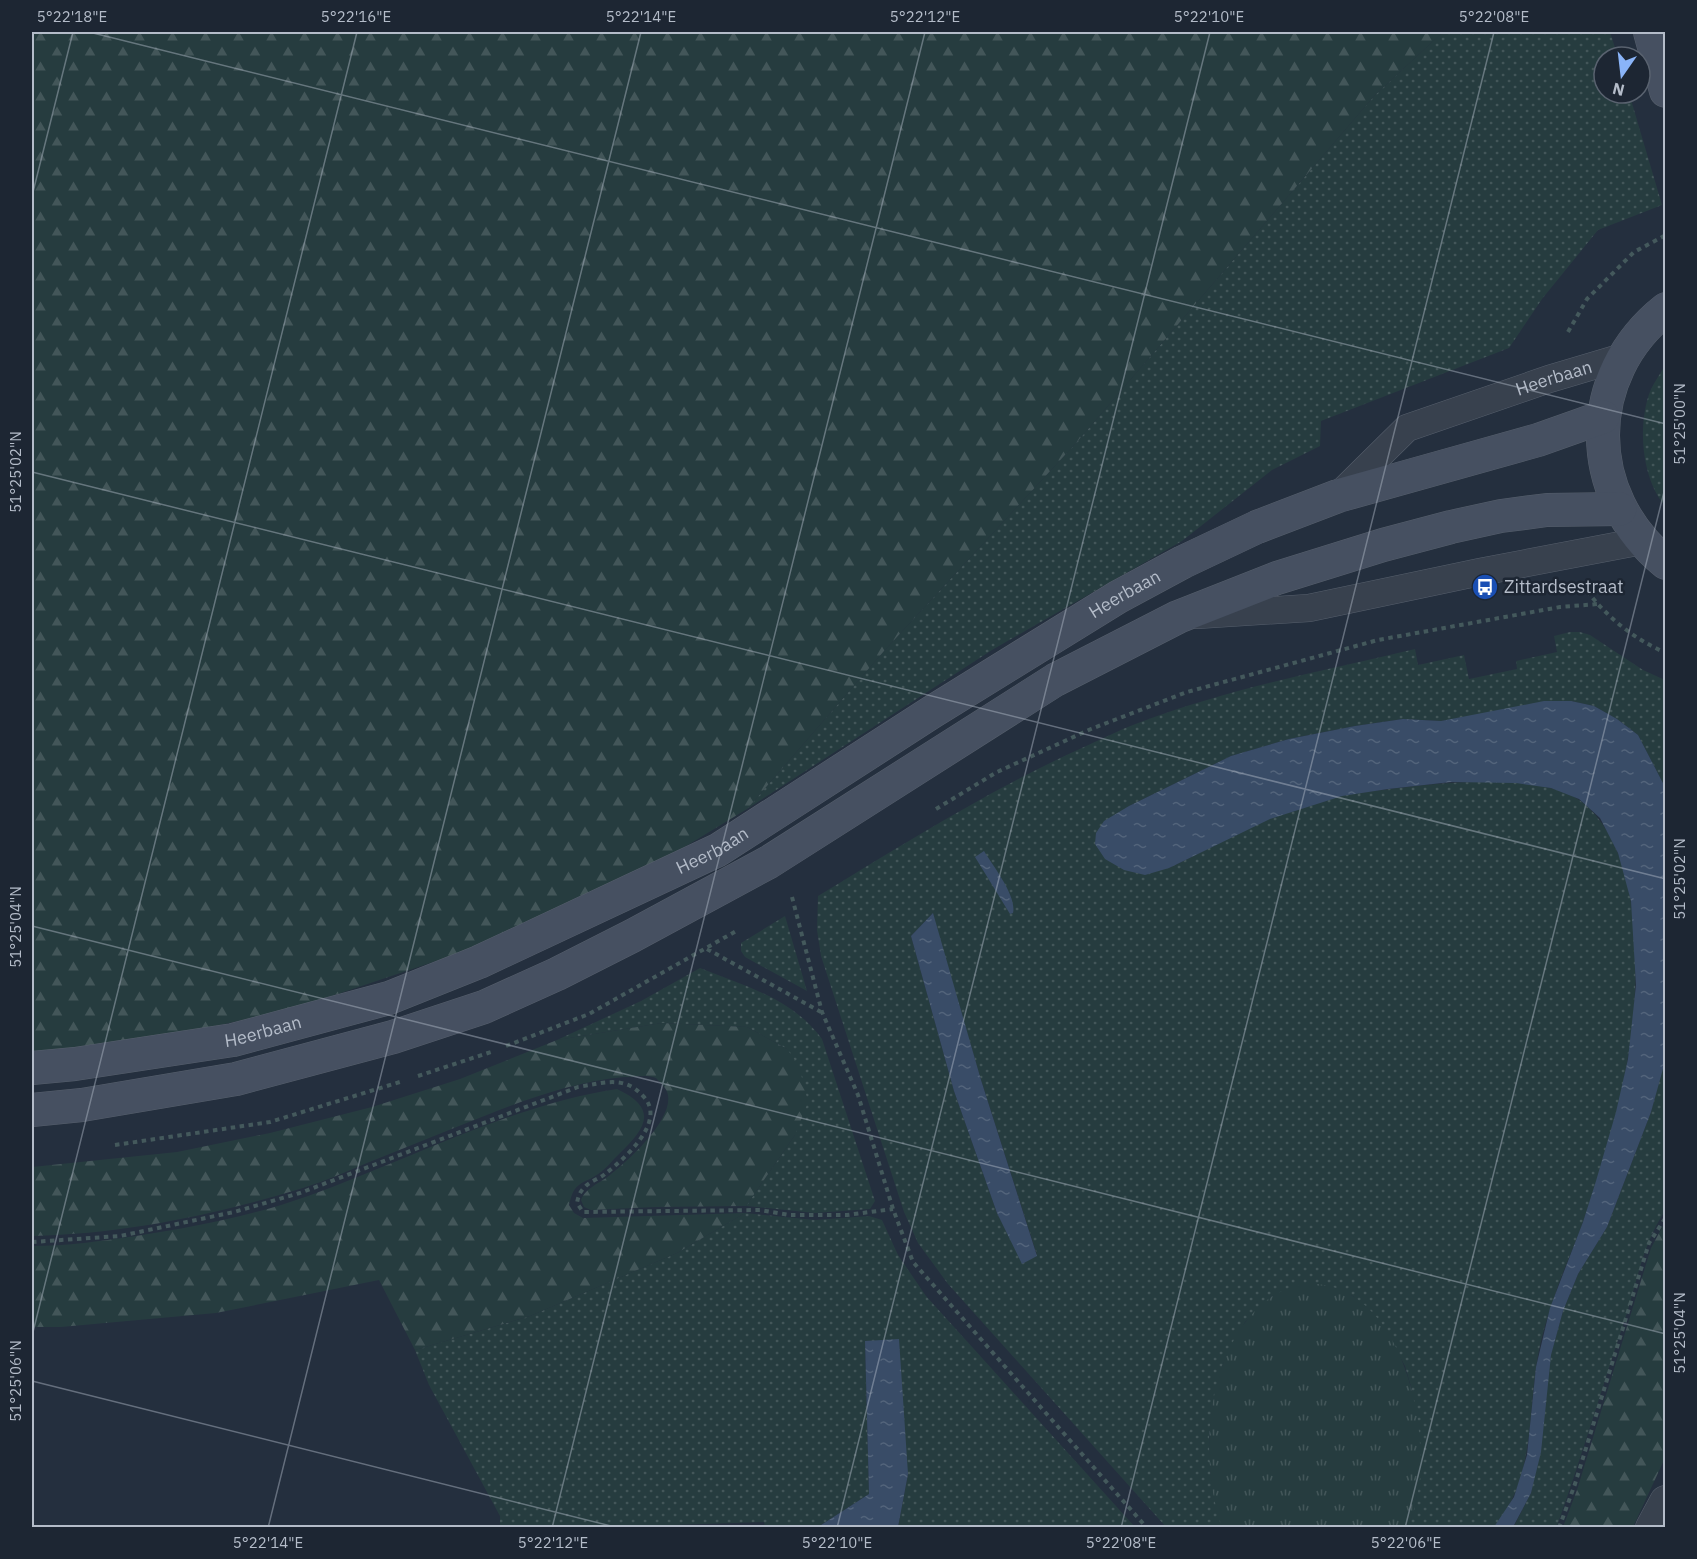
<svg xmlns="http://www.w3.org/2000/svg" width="1697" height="1559" viewBox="0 0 1697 1559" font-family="'IBM Plex Sans',sans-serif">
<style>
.grass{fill:url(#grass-dots);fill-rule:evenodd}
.forest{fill:url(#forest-firs)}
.park{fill:url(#park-tufts)}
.water{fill:url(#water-ripples)}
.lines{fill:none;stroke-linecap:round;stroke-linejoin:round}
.service-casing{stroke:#565f6c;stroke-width:28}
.minor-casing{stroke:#565f6c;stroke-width:34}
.secondary-casing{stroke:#565f6c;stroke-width:34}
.path{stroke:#44595c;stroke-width:4;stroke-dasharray:4.5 4.5;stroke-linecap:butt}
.service{stroke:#38414e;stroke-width:27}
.minor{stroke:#38414e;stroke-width:33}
.secondary{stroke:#465061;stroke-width:33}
.ticks{fill:none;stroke:#b4bcc9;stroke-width:1.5;stroke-opacity:0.45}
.labels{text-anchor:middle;stroke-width:5;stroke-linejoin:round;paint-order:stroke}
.street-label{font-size:18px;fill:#b4bcc9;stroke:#1d2633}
.poi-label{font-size:18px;fill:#b4bcc9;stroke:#1d2633;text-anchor:start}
.neatline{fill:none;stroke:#b4bcc9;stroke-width:2}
.ticks-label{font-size:15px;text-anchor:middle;fill:#b4bcc9}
</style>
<defs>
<pattern id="grass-dots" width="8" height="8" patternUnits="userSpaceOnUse" patternTransform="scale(1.5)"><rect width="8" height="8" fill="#263c3f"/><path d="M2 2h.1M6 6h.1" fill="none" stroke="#435659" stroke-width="1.8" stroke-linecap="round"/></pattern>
<pattern id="forest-firs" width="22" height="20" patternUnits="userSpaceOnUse" patternTransform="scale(1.5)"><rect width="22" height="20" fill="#263c3f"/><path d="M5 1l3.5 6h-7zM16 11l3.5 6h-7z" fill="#435659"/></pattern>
<pattern id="park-tufts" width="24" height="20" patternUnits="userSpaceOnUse" patternTransform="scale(1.5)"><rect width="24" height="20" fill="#263c3f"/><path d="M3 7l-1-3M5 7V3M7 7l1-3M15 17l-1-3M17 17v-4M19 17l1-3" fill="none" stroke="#435659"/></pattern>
<pattern id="water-ripples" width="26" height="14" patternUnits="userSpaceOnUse" patternTransform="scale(1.5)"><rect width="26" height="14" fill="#394c67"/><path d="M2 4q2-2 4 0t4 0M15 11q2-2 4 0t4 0" fill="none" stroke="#53647b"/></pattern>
</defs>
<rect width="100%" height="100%" fill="#242f3e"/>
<path class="grass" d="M 1443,32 L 1610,32 L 1618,57 L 1604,57 L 1604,93 L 1629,93 L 1662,205 L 1598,230 L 1542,299 L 1509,348 L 1321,421 L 1320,446 L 1272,470 L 1182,541 L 992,650 L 747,809 L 884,651 L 1076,443 L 1375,95 Z
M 1665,365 L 1665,506 C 1641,478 1637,423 1651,389 C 1655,381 1661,373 1665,365 Z
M 1570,632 L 1580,632 L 1590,635 L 1643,670 L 1665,680 L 1665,787 L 1638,735 L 1617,719 L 1594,706 L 1571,701 L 1441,721 L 1403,719 L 1355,726 L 1289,739 L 1231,756 L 1129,806 L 1095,844 L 1100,850 L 1169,868 C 1203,852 1236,832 1271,818 C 1293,810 1317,802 1340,796 C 1353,793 1368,792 1382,790 C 1430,784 1543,770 1582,802 C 1646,853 1640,984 1628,1057 C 1619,1112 1602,1167 1584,1219 C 1575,1246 1562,1271 1554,1298 C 1546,1320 1539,1345 1536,1368 C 1528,1423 1533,1482 1494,1527 L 1409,1527 L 1417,1495 L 1420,1454 L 1411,1387 L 1405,1366 L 1386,1331 L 1353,1296 L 1323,1285 L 1272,1296 L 1245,1322 L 1223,1364 L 1213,1403 L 1209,1438 L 1211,1477 L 1222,1527 L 1166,1527 L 948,1284 L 918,1243 L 904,1212 L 821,956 L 817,930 L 818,896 C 905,843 991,789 1084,747 C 1102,739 1119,730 1138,723 C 1227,689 1322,671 1415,649 L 1418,665 L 1464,655 L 1469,679 L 1517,669 L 1516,661 L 1557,652 L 1554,636 ZM 932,914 L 981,1080 L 1037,1255 L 1023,1263 L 997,1213 L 954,1091 L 911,936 Z
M 785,916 L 807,991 L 745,957 L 741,951 L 741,943 Z
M 700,968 C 745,986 793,999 822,1039 L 875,1201 L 870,1209 L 815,1213 L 746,1206 L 795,1135 L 787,1049 L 747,1027 L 662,1023 L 557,1040 L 641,1001 Z
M 1665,1058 L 1665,1211 C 1644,1242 1638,1277 1627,1313 C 1603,1384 1582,1456 1557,1526 L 1513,1528 L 1531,1493 L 1551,1354 L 1563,1311 L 1578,1274 L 1607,1227 L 1651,1112 Z
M 745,1213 L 815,1220 L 869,1216 L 882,1220 L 898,1255 L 926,1296 L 1135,1527 L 898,1527 L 908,1474 L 865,1342 L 869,1494 L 818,1527 L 765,1527 L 764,1522 L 614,1527 L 500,1527 L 500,1516 L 429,1385 L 415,1350 L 530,1316 L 677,1253 Z"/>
<path class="forest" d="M 32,32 L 1443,32 L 1375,95 L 1076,443 L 884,651 L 747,809 L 650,868 L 526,931 L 290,1010 L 201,1029 L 43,1053 L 32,1053 Z
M 662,1023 L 747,1027 L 787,1049 L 799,1066 L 808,1102 L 795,1135 L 746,1206 L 655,1207 L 591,1210 L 584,1207 L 581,1200 C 586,1187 601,1183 611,1174 C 629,1160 682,1112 665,1088 C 663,1085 658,1080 656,1078 C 647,1074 633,1077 624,1077 C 581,1081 542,1094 502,1109 C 456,1127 412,1145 367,1163 C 346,1172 325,1181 303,1188 C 215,1215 124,1234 32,1236 L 32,1167 L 177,1152 L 270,1133 L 372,1107 L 460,1079 L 557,1040 Z
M 617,1089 C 660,1109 645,1129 619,1154 C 611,1162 604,1171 595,1176 C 590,1180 583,1181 579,1185 C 572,1190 571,1198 569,1205 L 574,1213 L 583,1218 L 745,1213 L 677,1253 L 530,1316 L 415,1350 L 379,1280 L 216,1313 L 61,1327 L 32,1327 L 32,1246 C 67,1246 101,1241 136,1236 C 194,1227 252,1216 308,1196 C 409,1160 511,1105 617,1089 Z
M 1665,1222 L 1665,1458 L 1633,1527 L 1563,1527 L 1577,1490 L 1651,1248 Z"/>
<path class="park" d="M 1306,1283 C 1318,1284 1330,1285 1341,1290 C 1404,1317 1425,1417 1420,1478 C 1418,1495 1414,1511 1409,1527 L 1222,1527 C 1197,1458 1206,1343 1271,1297 C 1282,1290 1293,1287 1306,1283 Z"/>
<path class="water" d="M 1544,701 L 1571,701 L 1594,706 L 1617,719 L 1638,735 L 1665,787 L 1666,1058 L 1651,1112 L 1607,1227 L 1578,1274 L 1563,1311 L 1551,1355 L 1541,1452 L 1531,1493 L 1513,1527 L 1494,1527 L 1514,1497 L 1527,1455 L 1536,1367 L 1550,1308 L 1583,1222 L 1596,1181 L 1616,1112 L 1628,1059 L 1636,985 L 1631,901 L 1618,853 L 1600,818 L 1579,799 L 1551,788 L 1516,783 L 1451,782 L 1388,789 L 1342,796 L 1270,819 L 1169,868 L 1145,875 L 1124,870 L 1105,859 L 1095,844 L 1096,833 L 1104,821 L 1129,806 L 1231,756 L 1289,739 L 1355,726 L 1403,719 L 1441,721 Z
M 984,851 C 993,866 1017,896 1013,913 L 1010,914 L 975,857 Z
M 933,913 L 981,1080 L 1037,1256 L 1022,1264 L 997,1213 L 954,1091 L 911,936 Z
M 899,1339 L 908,1474 L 898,1527 L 818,1527 L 869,1494 L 865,1341 Z"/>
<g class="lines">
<g class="service-casing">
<g id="service">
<path id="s1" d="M 1338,496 L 1407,428 L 1549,379 L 1623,357"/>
<path d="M 1197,615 L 1309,608 L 1480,572 L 1642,541"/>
</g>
</g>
<g class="minor-casing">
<path id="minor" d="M 1652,1528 L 1666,1502"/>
</g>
<g class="secondary-casing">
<g id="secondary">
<path d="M 1650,32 L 1666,91"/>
<path d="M 1666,309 C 1582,375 1582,495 1666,563"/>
<path id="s2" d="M 32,1068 L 75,1064 L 233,1040 L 389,998 L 479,962 L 718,850 L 932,712 L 1118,597 L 1183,562 L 1257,527 L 1338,496 L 1538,440 L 1603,417"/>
<path d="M 32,1110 L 82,1105 L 236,1079 L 393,1037 L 484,1007 L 557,974 L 632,936 L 769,862 L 1055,680 L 1178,617 L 1277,578 L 1383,545 L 1451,527 L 1501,516 L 1547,510 L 1620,509"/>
</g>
</g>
<path class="path" d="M 1568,332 L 1587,299 L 1634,252 L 1666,235
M 1587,591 C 1608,618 1634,639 1666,653
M 936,809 L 997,772 L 1091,729 L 1187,692 L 1378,640 L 1560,607 L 1598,604
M 792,897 L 822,1012 L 858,1095 L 893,1209 L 913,1262 L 1147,1528
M 707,949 L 821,1012
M 506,1046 L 589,1014 L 738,930
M 418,1076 L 494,1051
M 115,1145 L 270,1122 L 403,1081
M 32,1242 L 120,1236 L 234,1212 L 300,1193 L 578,1087 C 604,1083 624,1075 643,1096 C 668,1121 624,1159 605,1174 C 599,1179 590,1181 585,1187 C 580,1191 578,1197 577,1203 L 583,1212 L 760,1210 L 789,1215 L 847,1215 L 893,1209
M 1559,1528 L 1575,1484 L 1649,1243 L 1666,1217"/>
<use href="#service" class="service"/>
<use href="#minor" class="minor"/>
<use href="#secondary" class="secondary"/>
</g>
<path class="ticks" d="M 89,32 L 1666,424M 32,196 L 73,32M 32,472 L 1666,879M 32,926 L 1666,1334M 32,1336 L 357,32M 32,1381 L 619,1528M 268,1528 L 641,32M 552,1528 L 925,32M 837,1528 L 1210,32M 1121,1528 L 1494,32M 1405,1528 L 1666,484"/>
<defs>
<g id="bus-disc" transform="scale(1.35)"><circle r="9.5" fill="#1a4fb4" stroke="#1d2633"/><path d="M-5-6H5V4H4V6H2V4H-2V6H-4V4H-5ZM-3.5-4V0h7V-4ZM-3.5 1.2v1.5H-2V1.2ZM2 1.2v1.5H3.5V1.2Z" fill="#fff"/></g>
</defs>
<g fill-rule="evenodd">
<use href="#bus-disc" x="1485" y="587"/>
</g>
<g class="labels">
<g class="street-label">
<text dy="6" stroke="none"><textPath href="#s1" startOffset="252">Heerbaan</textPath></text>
<text dy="6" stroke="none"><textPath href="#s2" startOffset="1206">Heerbaan</textPath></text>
<text dy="6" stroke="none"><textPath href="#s2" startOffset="720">Heerbaan</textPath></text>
<text dy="6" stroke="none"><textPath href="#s2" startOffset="234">Heerbaan</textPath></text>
</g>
<g class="poi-label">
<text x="1504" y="593">Zittardsestraat</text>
</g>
</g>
<rect width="1697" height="1559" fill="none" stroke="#1d2633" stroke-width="66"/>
<g transform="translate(1622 75) rotate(194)"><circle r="28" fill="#1d2633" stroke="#59626f" stroke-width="1.5"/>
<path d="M0-4.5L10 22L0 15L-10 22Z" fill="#8ab4f8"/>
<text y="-9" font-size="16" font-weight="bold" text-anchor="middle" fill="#b4bcc9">N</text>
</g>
<rect x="33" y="33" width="1631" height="1493" class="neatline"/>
<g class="ticks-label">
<text x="72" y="22">5°22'18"E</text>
<text x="356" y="22">5°22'16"E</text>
<text x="641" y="22">5°22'14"E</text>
<text x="925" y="22">5°22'12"E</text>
<text x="1209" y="22">5°22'10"E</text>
<text x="1494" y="22">5°22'08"E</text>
<text transform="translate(1680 424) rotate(-90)" y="5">51°25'00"N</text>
<text transform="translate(16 472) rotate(-90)" y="5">51°25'02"N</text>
<text transform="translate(1680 879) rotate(-90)" y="5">51°25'02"N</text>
<text transform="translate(16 927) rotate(-90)" y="5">51°25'04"N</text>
<text transform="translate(1680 1333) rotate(-90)" y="5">51°25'04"N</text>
<text transform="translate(16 1381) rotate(-90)" y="5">51°25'06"N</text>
<text x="268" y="1548">5°22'14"E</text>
<text x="553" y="1548">5°22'12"E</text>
<text x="837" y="1548">5°22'10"E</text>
<text x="1121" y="1548">5°22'08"E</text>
<text x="1406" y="1548">5°22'06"E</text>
</g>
</svg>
